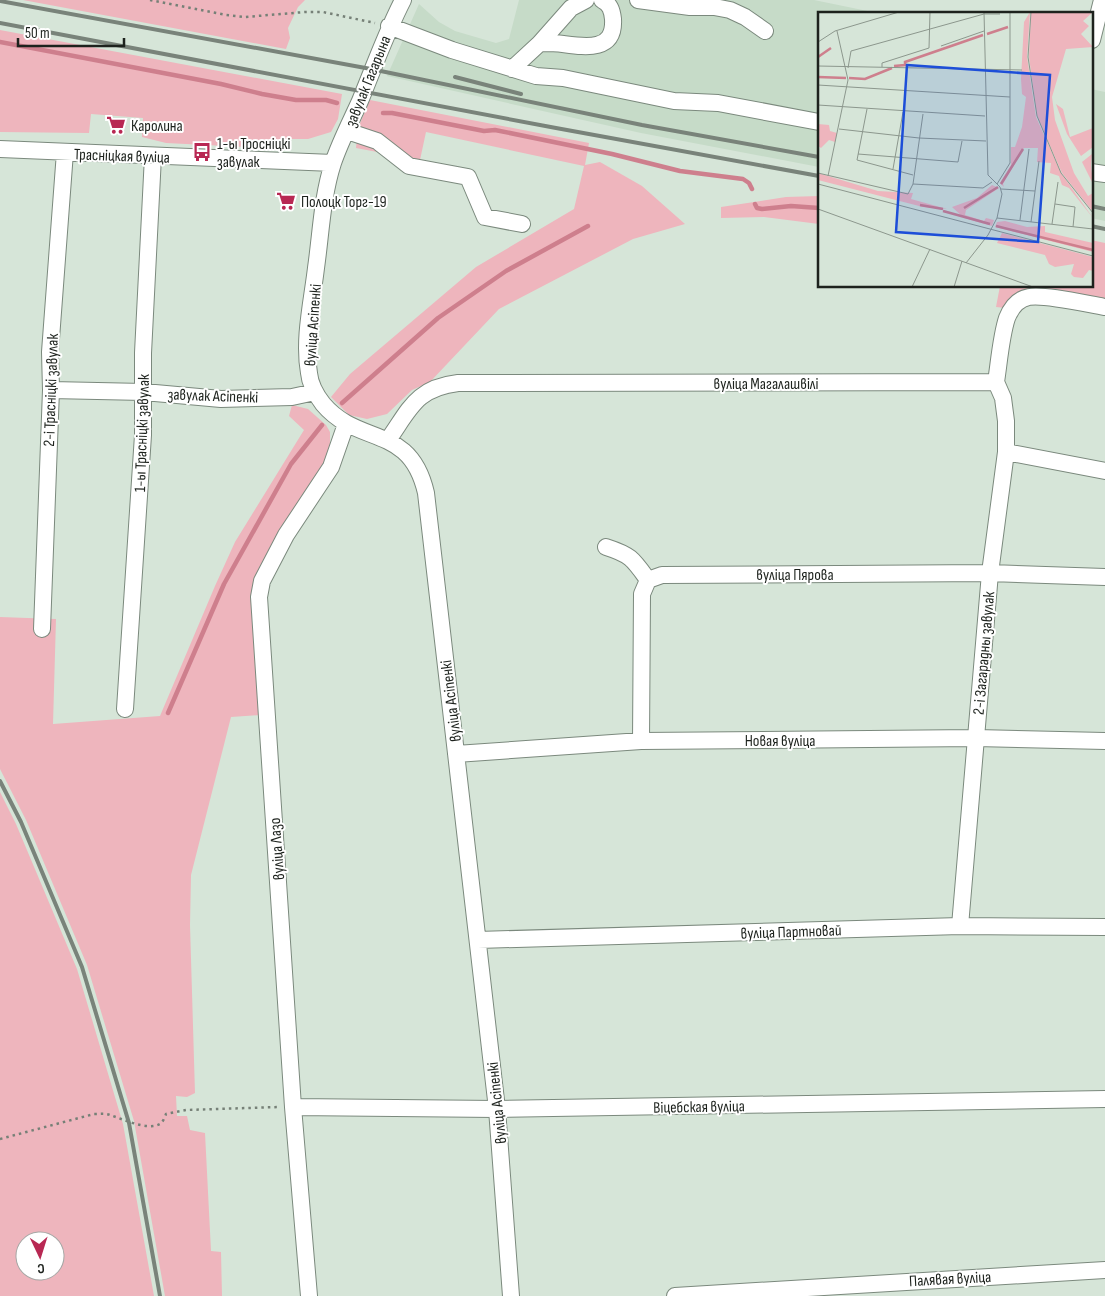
<svg xmlns="http://www.w3.org/2000/svg" width="1105" height="1296" viewBox="0 0 1105 1296" font-family="'Sofia Sans Condensed',sans-serif">
<style>
.built{fill:#c6dbc8}
.green{fill:#eeb5bd;fill-rule:evenodd}
.lines{fill:none;stroke-linecap:round;stroke-linejoin:round}
.stream{stroke:#ce7f8d;stroke-width:4.5}
.minor-casing{stroke:#7b897d;stroke-width:18}
.path{stroke:#768077;stroke-width:2.5;stroke-dasharray:2.5 4;stroke-linecap:butt}
.minor{stroke:#fff;stroke-width:16}
.rail{stroke:#79837a;stroke-width:4}
.labels{text-anchor:middle;stroke-width:4;stroke-linejoin:round;paint-order:stroke}
.street-label{font-size:16px;fill:#1d221d;stroke:#fff}
.poi-label{font-size:16px;fill:#1d221d;stroke:#fff;text-anchor:start}
.inset-river{fill:none;stroke:#ce7f8d;stroke-width:2.5}
.inset-road{fill:none;stroke:#8c978d;stroke-width:1}
.view{fill:#1d4ed8;fill-opacity:0.15;stroke:#1d4ed8;stroke-width:2.5}
.inset-edge{fill:none;stroke:#1d221d;stroke-width:2.5}
</style>
<rect width="100%" height="100%" fill="#d6e5d8"/>
<path class="built" d="M 519,0 L 814,0 L 882,14 L 819,14 L 819,167 L 641,133 L 387,76 L 419,4 L 439,22 L 455,31 L 496,43 L 509,39 Z
M 1091,89 L 1105,92 L 1105,221 L 1091,218 Z"/>
<path class="green" d="M 23,0 L 305,0 L 298,7 L 288,28 L 290,38 L 286,49 Z
M 0,30 L 342,94 L 338,119 L 331,132 L 308,139 L 284,139 L 266,148 L 166,143 L 142,137 L 143,118 L 91,114 L 89,133 L 0,132 Z
M 370,100 L 589,143 L 585,165 L 600,162 L 642,186 L 685,224 L 633,239 L 499,309 L 430,382 L 412,390 L 387,414 L 367,419 L 349,415 L 331,397 L 350,374 L 476,267 L 574,209 L 584,166 L 426,132 L 420,160 L 356,148 L 358,128 Z
M 819,196 L 819,224 L 764,217 L 721,218 L 721,207 L 786,197 Z
M 1091,240 L 1105,243 L 1105,304 L 1070,298 L 1006,308 L 996,307 L 1000,286 L 1091,286 Z
M 292,405 L 308,409 L 326,425 L 330,432 L 330,450 L 321,469 L 256,580 L 260,715 L 231,717 L 191,875 L 190,925 L 195,1093 L 187,1097 L 176,1096 L 177,1116 L 187,1116 L 190,1130 L 205,1133 L 211,1251 L 221,1252 L 222,1296 L 165,1296 L 134,1121 L 87,965 L 26,820 L 0,769 L 0,617 L 56,619 L 53,724 L 160,716 L 215,586 L 235,542 L 304,430 L 289,416 Z
M 0,792 L 16,824 L 77,969 L 123,1124 L 154,1296 L 0,1296 ZM 25,1241 L 55,1241 L 55,1271 L 25,1271 Z"/>
<g class="lines">
<path class="stream" d="M 0,42 L 221,84 L 262,94 L 296,100 L 326,100 L 337,103
M 383,113 L 392,113 L 484,131 L 495,130 L 612,154 L 680,171 L 743,179 L 749,183 L 752,189
M 755,204 L 757,208 L 762,209 L 791,206 L 819,208
M 342,403 L 438,318 L 506,271 L 588,226
M 168,713 L 224,584 L 291,464 L 322,425"/>
<g class="minor-casing">
<path id="minor" d="M 403,0 C 386,33 374,67 360,101 C 351,121 340,142 333,163 C 322,197 321,233 316,268 C 312,302 303,339 309,373 C 310,384 316,395 323,404 C 359,447 410,423 426,493 L 497,1109 L 511,1296
M 638,0 L 690,7 L 714,7 L 730,10 L 745,17 L 765,31
M 389,26 L 452,50 L 536,76 L 563,78 L 674,101 L 718,103 L 819,122
M 1092,40 L 1102,0
M 540,43 C 548,43 556,43 563,44 C 585,47 615,52 613,19 C 612,10 610,4 602,0
M 512,69 L 540,43 L 571,8 L 586,0
M 347,131 L 377,141 L 409,166 L 468,177 L 485,217 L 522,224
M 0,149 L 333,163
M 1091,172 L 1105,174
M 51,390 L 144,392 L 221,399 L 292,397 L 315,392
M 388,440 C 410,409 416,388 458,383 L 996,382 C 999,363 1001,336 1007,318 C 1011,308 1018,299 1029,297 C 1044,294 1087,304 1105,307
M 1006,452 L 1105,471
M 606,547 C 631,555 633,559 648,580
M 42,629 L 51,390 L 50,352 L 65,152
M 125,709 L 143,435 L 143,353 L 153,156
M 641,741 L 642,594 L 648,580 L 662,575 L 990,573 L 1105,577
M 456,754 L 641,741 L 976,738 L 1105,741
M 960,926 L 990,573 L 1006,452 L 1006,421 L 1003,398 L 996,382
M 478,940 L 960,926 L 1105,927
M 293,1107 L 497,1109 L 1105,1099
M 309,1296 L 293,1107 L 259,597 L 262,581 L 286,535 L 331,467 L 346,424
M 675,1296 L 1105,1270"/>
</g>
<path class="path" d="M 150,0 L 226,15 L 245,17 L 305,12 L 323,12 L 375,23
M 0,1139 L 94,1114 C 100,1114 105,1113 110,1115 C 123,1119 147,1131 160,1124 C 163,1122 165,1117 166,1114 L 186,1110 L 279,1107"/>
<use href="#minor" class="minor"/>
<path class="rail" d="M 0,1 L 371,69 L 642,125 L 819,157
M 0,23 L 556,128 L 819,176
M 455,77 L 521,94
M 1091,206 L 1105,209
M 1091,226 L 1105,229
M 0,781 L 21,822 L 82,967 L 129,1123 L 160,1296"/>
</g>
<defs>
<g id="supermarket-bare" transform="scale(1.5)"><path d="M-6-5.5h2.5l.6 2H6L4.5 2H-2.5L-4.4-4H-6ZM-1.5 3.2a1.3 1.3 0 1 0 .1 0ZM3 3.2a1.3 1.3 0 1 0 .1 0Z" fill="#b82853" stroke="#fff" stroke-width="2.5" paint-order="stroke"/></g>
<g id="bus-bare" transform="scale(1.5)"><path d="M-5-6H5V4H4V6H2V4H-2V6H-4V4H-5ZM-3.5-4V0h7V-4ZM-3.5 1.2v1.5H-2V1.2ZM2 1.2v1.5H3.5V1.2Z" fill="#b82853" stroke="#fff" stroke-width="2.5" paint-order="stroke"/></g>
</defs>
<g fill-rule="evenodd">
<use href="#supermarket-bare" x="116" y="125"/>
<use href="#bus-bare" x="202" y="152"/>
<use href="#supermarket-bare" x="286" y="201"/>
</g>
<g class="labels">
<g class="street-label">
<text transform="translate(367 81) rotate(-68)" y="6">завулак Гагарына</text>
<text transform="translate(122 155) rotate(2)" y="6">Трасніцкая вуліца</text>
<text transform="translate(312 325) rotate(-86)" y="6">вуліца Асіпенкі</text>
<text x="766" y="389">вуліца Магалашвілі</text>
<text transform="translate(50 390) rotate(-88)" y="6">2-і Трасніцкі завулак</text>
<text transform="translate(213 395) rotate(2)" y="6">завулак Асіпенкі</text>
<text transform="translate(141 433) rotate(-88)" y="6">1-ы Трасніцкі завулак</text>
<text x="795" y="580">вуліца Пярова</text>
<text transform="translate(983 653) rotate(-85)" y="6">2-і Загарадны завулак</text>
<text transform="translate(450 701) rotate(-97)" y="6">вуліца Асіпенкі</text>
<text x="780" y="746">Новая вуліца</text>
<text transform="translate(276 849) rotate(-94)" y="6">вуліца Лазо</text>
<text transform="translate(791 931) rotate(-2)" y="6">вуліца Партновай</text>
<text transform="translate(496 1103) rotate(-96)" y="6">вуліца Асіпенкі</text>
<text transform="translate(699 1106) rotate(-1)" y="6">Віцебская вуліца</text>
<text transform="translate(950 1278) rotate(-3)" y="6">Палявая вуліца</text>
</g>
<g class="poi-label">
<text x="131" y="131">Каролина</text>
<text x="217" y="149">1-ы Тросніцкі<tspan x="217" dy="18">завулак</tspan></text>
<text x="301" y="207">Полоцк Торг-19</text>
</g>
</g>
<g transform="translate(818 12)">
<rect width="275" height="275" fill="#d6e5d8"/>
<path d="M 212,0 L 209,45 L 218,105 L 243,161 L 275,206 L 251,176 L 244,173 L 241,164 L 232,161 L 233,151 L 219,150 L 220,136 L 206,136 L 185,172 L 186,175 L 182,171 L 193,153 L 193,135 L 197,135 L 204,115 L 208,85 L 204,82 L 203,67 L 206,10 ZM 213,0 L 275,0 L 265,9 L 271,14 L 263,22 L 275,35 L 248,37 L 234,85 L 237,108 L 256,161 L 270,184 L 275,181 L 275,200 L 244,161 L 219,104 L 211,45 ZM 238,92 L 245,97 L 252,125 L 275,116 L 275,135 L 263,144 L 249,122 ZM 0,112 L 11,113 L 12,119 L 19,121 L 17,130 L 11,128 L 3,136 L 0,134 ZM 274,142 L 273,153 L 275,172 L 264,150 ZM 0,161 L 60,179 L 95,181 L 93,187 L 129,197 L 105,195 L 0,168 ZM 174,173 L 181,176 L 148,198 L 147,203 L 166,209 L 168,206 L 176,208 L 174,214 L 146,206 L 134,195 L 159,186 ZM 187,209 L 209,215 L 227,214 L 227,220 L 275,231 L 275,240 L 177,215 L 179,210 ZM 184,221 L 275,245 L 275,259 L 271,258 L 265,266 L 256,265 L 253,262 L 256,252 L 237,255 L 231,252 L 227,243 L 179,231 Z" fill="#eeb5bd"/>
<path class="inset-river" d="M 169,22 L 190,15M 0,45 L 13,36M 76,54 L 87,53 L 87,50 L 165,23M 0,65 L 28,66M 31,66 L 47,67 L 74,56M 183,172 L 205,137M 102,193 L 125,197M 146,196 L 180,175M 125,199 L 172,212M 178,214 L 275,238"/>
<path class="inset-road" d="M 213,0 L 210,45 L 219,104 L 243,161 L 275,201M 0,30 L 17,19 L 81,0M 123,34 L 166,19M 0,54 L 204,58M 64,55 L 64,51 L 111,36 L 112,0M 30,56 L 33,39 L 166,2 L 182,2M 0,73 L 192,85M 0,93 L 167,104M 49,97 L 39,148 L 95,163M 21,117 L 101,126 L 168,129M 40,142 L 140,150 L 144,129M 75,157 L 85,100M 0,161 L 90,182 L 95,172 L 165,176 L 174,170M 10,164 L 30,68 L 19,19M 0,172 L 275,244M 95,172 L 105,102M 179,172 L 192,151 L 192,0M 183,177 L 217,179M 237,192 L 257,195 L 255,215M 0,197 L 215,275M 179,206 L 275,217M 202,208 L 211,137M 213,210 L 221,149M 234,212 L 240,170M 148,251 L 170,223 L 179,206 L 184,182 L 182,175 L 170,163 L 166,0M 94,275 L 112,237M 136,275 L 144,249"/>
<path class="view" d="M 89,53 L 232,63 L 220,230 L 78,220 Z"/>
<rect width="275" height="275" class="inset-edge"/>
</g>
<g transform="translate(40 1256) rotate(176)"><circle r="24" fill="#ffffff" stroke="#a5a7a5"/>
<path d="M0-4L9 19L0 12L-9 19Z" fill="#b82853"/>
<text y="-8" font-size="14" font-weight="bold" text-anchor="middle" fill="#1d221d">С</text>
</g>
<path d="M18 38v8h106v-8" fill="none" stroke="#1d221d" stroke-width="2.5"/>
<text x="25" y="38" font-size="15" fill="#1d221d" stroke="#ffffff" stroke-width="4" paint-order="stroke">50 m</text>
</svg>
